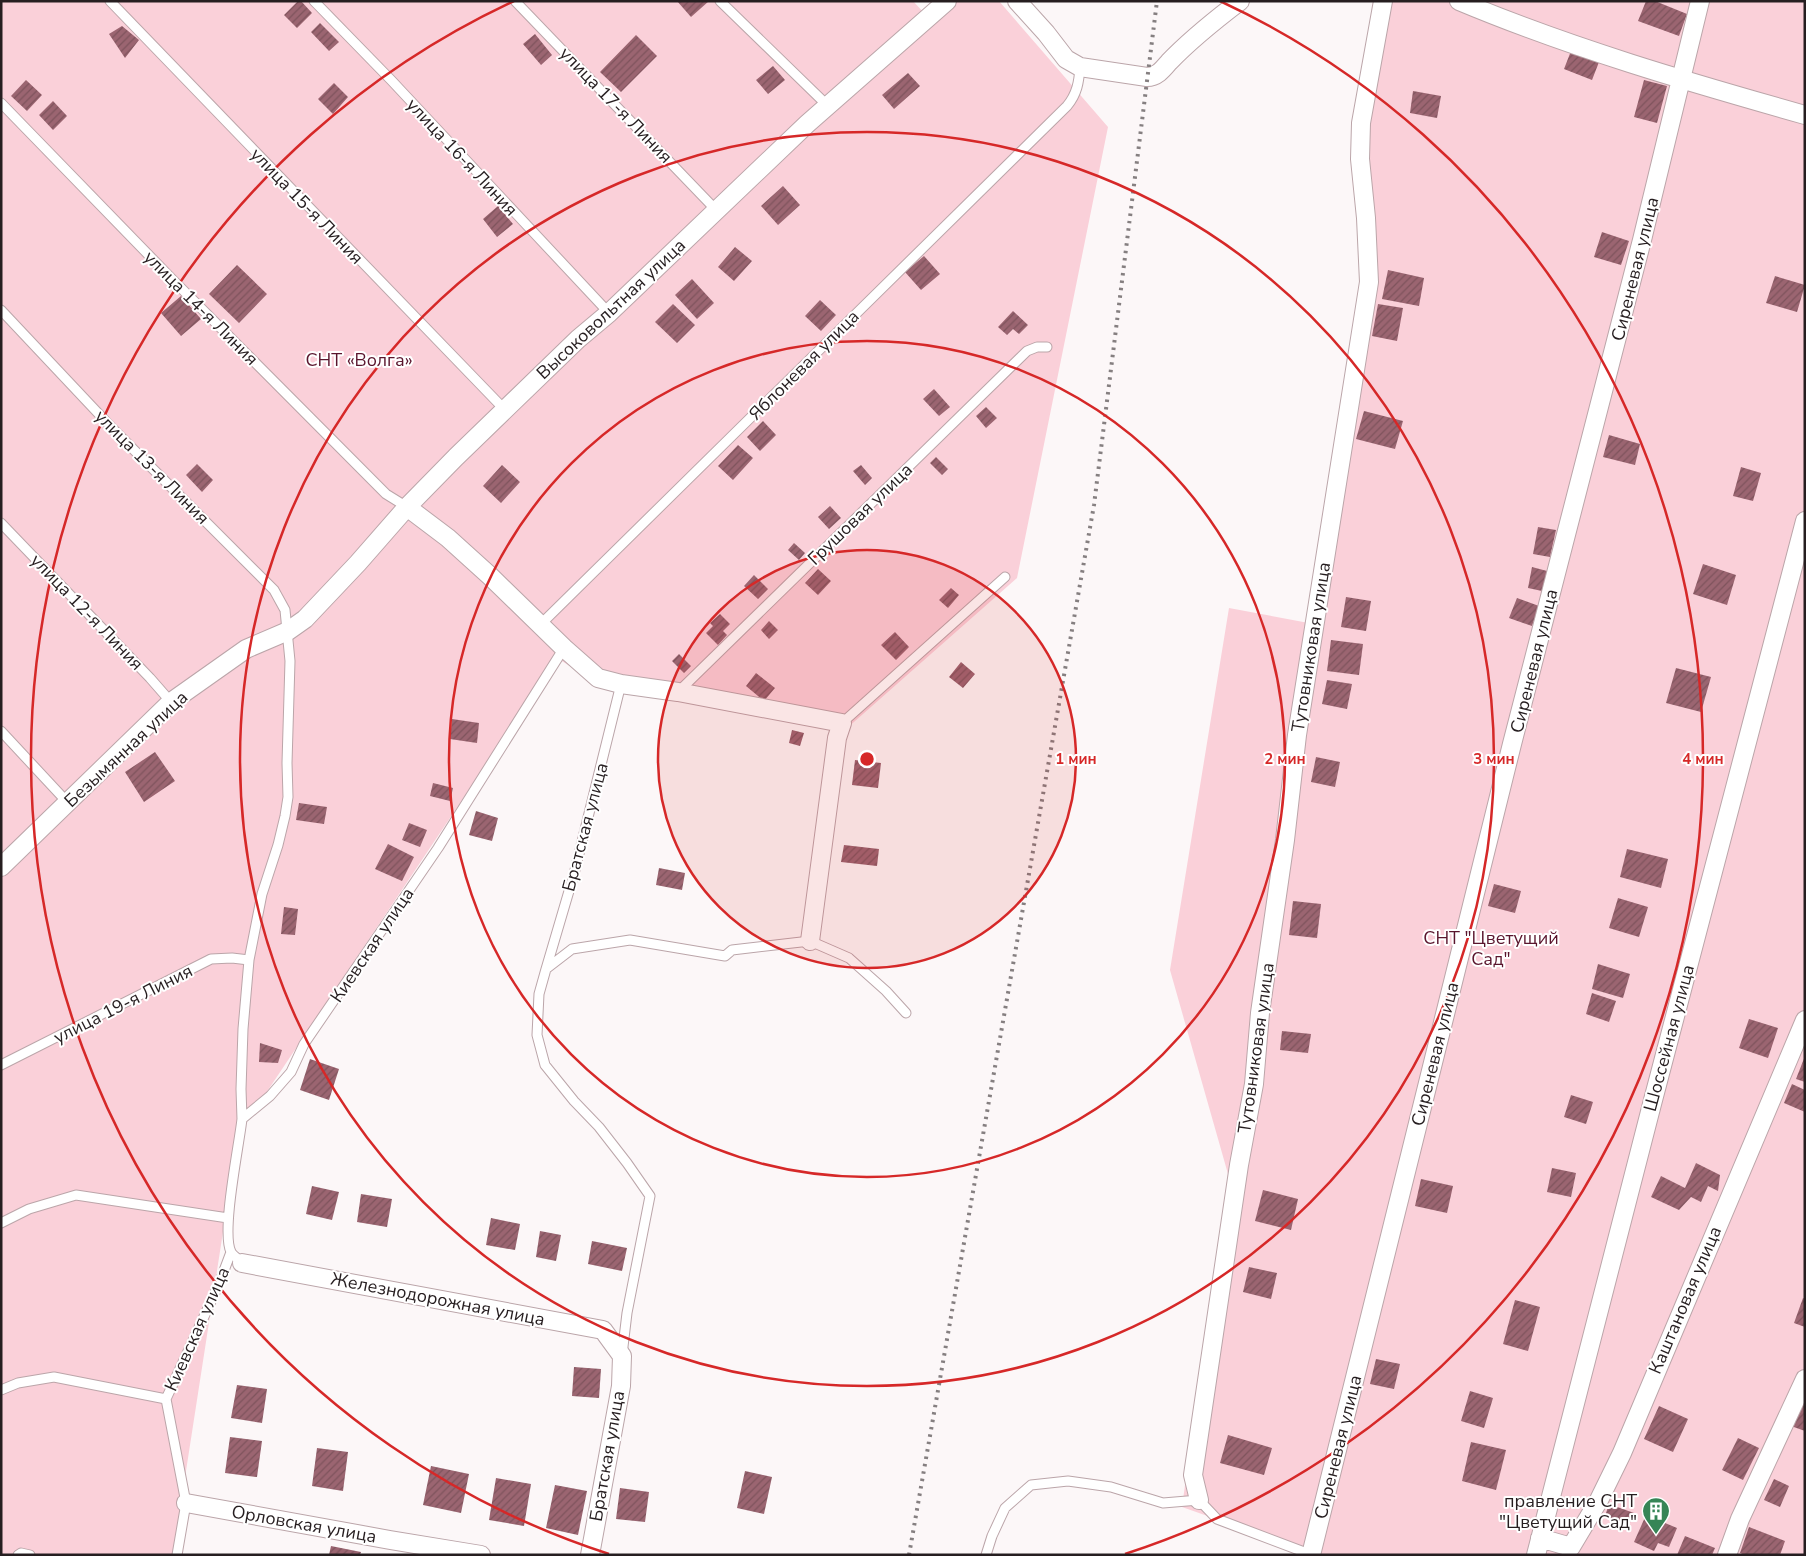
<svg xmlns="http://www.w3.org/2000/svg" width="1806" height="1556" viewBox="0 0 1806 1556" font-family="'Nunito Sans',sans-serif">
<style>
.green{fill:#fad0d9}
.building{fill:url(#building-hatch)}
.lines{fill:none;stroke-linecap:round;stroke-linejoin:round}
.lane-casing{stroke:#bba5a9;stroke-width:11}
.street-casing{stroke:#bba5a9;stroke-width:20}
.lane{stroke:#fff;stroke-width:9}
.street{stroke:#fff;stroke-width:18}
.rail{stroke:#857f80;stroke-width:4;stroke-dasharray:2.5 5;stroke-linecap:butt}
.ring{fill:none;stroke:#d62828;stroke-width:2.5}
.labels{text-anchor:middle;stroke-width:4;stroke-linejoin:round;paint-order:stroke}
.street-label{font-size:18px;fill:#261e20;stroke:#fff}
.park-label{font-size:18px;fill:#5a152d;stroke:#fff}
.poi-label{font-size:18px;fill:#261e20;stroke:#fff;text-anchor:end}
.centre{fill:#d62828;stroke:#fff;stroke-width:2.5}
.ring-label{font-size:15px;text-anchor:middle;font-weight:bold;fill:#d62828;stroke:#fff;stroke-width:4;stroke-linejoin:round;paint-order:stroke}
</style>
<defs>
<pattern id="building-hatch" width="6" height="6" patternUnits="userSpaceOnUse" patternTransform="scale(1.25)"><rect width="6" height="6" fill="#9b6571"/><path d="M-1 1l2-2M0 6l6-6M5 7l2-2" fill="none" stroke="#7e535c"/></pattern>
</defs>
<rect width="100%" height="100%" fill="#fcf7f8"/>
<path class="green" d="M 1,1 L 913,1 L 925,14 L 941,1 L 999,1 L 1108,127 L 1017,578 L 846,729 L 606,689 L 557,658 L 238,1135 L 173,1555 L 1,1555 Z
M 1378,1 L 1805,1 L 1805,1555 L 1318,1555 L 1182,1507 L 1228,1174 L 1170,970 L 1229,608 L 1314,624 L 1362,289 L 1352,148 Z"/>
<path class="building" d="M 298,1 L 301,1 L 312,13 L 297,28 L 284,15 Z
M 677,1 L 709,1 L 691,17 Z
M 1646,1 L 1655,1 L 1687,14 L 1679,36 L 1638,21 Z
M 320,23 L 339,42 L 329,51 L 311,32 Z
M 122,26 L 139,40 L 125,58 L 109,34 Z
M 535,34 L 552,55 L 541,65 L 523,44 Z
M 636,35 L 657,56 L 621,92 L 600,72 Z
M 1571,51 L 1599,62 L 1592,80 L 1564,69 Z
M 773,66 L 785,80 L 768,94 L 756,80 Z
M 908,73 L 920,86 L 894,109 L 882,95 Z
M 26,80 L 42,95 L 27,111 L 11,96 Z
M 1644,80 L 1667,86 L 1657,123 L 1634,117 Z
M 334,83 L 348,97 L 333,114 L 318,99 Z
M 1413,91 L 1441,96 L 1437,118 L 1410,113 Z
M 53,101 L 67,116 L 53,130 L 39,115 Z
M 783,186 L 800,205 L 778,225 L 761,206 Z
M 498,206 L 513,224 L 497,237 L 483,219 Z
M 1602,232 L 1629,241 L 1621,265 L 1594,257 Z
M 735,247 L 752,261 L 734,281 L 718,267 Z
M 924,256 L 940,274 L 921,290 L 905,272 Z
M 237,265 L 267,294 L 239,323 L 209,294 Z
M 1388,270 L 1424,278 L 1419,306 L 1382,299 Z
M 1775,276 L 1805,285 L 1797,312 L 1766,303 Z
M 692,279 L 714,303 L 697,319 L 675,295 Z
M 181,296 L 201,319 L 181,336 L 161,313 Z
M 820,300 L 836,315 L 821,331 L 805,316 Z
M 673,304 L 695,325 L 677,343 L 655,322 Z
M 1378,304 L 1403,308 L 1397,341 L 1372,336 Z
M 1013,311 L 1028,325 L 1019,334 L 1013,329 L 1007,335 L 998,327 Z
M 934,389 L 950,407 L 939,416 L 923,399 Z
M 986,407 L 997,418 L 986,428 L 976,416 Z
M 1364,411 L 1403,421 L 1395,449 L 1356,439 Z
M 763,421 L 776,435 L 760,451 L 747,437 Z
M 1609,435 L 1640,444 L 1635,465 L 1603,457 Z
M 738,445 L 753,458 L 733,480 L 718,466 Z
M 936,457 L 948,469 L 942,475 L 930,463 Z
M 197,464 L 213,480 L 202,492 L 186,475 Z
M 502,465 L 520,482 L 501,503 L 483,486 Z
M 861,465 L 872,478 L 865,485 L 853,471 Z
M 1741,467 L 1761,473 L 1753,501 L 1733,496 Z
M 830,506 L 841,518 L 829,529 L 818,517 Z
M 1538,527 L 1556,530 L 1550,557 L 1533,554 Z
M 794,543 L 805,553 L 799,560 L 788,550 Z
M 1703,564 L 1736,575 L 1727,605 L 1693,594 Z
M 1532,567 L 1547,571 L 1542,591 L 1528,588 Z
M 818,569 L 831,581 L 818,595 L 805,583 Z
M 754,575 L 768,589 L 758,599 L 744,586 Z
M 951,588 L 959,595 L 948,608 L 939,600 Z
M 1346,597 L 1371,601 L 1366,631 L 1341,627 Z
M 1517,598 L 1539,606 L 1532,626 L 1509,618 Z
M 720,614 L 730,624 L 723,631 L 727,635 L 718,645 L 706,633 L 713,626 L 710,623 Z
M 769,621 L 778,630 L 769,639 L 761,630 Z
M 895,632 L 909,647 L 896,660 L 881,645 Z
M 1331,640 L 1363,644 L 1359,675 L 1327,671 Z
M 679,654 L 691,666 L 684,673 L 672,661 Z
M 961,662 L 975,674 L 963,688 L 949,677 Z
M 1676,668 L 1711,677 L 1701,712 L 1666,703 Z
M 756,673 L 775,688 L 764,701 L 746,686 Z
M 1327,680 L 1352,684 L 1347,709 L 1322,704 Z
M 452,719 L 479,723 L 477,743 L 450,739 Z
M 792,730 L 804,733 L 800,746 L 789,743 Z
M 155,752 L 175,781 L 144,802 L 125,772 Z
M 1316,757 L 1340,762 L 1335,787 L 1311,782 Z
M 855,760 L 881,763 L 878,788 L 852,785 Z
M 433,783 L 453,788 L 450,801 L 430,796 Z
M 299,803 L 327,807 L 324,824 L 296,820 Z
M 476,811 L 498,818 L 492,841 L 469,835 Z
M 409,823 L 427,830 L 420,847 L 402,840 Z
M 388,844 L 414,857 L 402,881 L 375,869 Z
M 844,845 L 879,849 L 877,866 L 841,862 Z
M 1627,849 L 1668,859 L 1661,888 L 1620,877 Z
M 659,868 L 685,873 L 682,890 L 656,885 Z
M 1494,884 L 1521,891 L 1515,913 L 1488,906 Z
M 1618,898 L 1648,907 L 1639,937 L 1609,928 Z
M 1293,901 L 1321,904 L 1317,938 L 1289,935 Z
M 284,907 L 298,909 L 295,935 L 281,934 Z
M 1598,964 L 1630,974 L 1623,998 L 1592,989 Z
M 1592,993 L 1616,1001 L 1609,1022 L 1586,1014 Z
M 1749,1019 L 1778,1028 L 1768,1058 L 1739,1048 Z
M 1282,1031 L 1311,1034 L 1308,1053 L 1280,1050 Z
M 260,1043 L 282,1050 L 278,1063 L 259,1062 Z
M 1805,1056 L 1805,1082 L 1796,1079 Z
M 310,1059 L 339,1069 L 329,1100 L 300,1090 Z
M 1792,1084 L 1805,1090 L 1805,1112 L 1784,1103 Z
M 1571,1095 L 1593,1102 L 1586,1124 L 1564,1117 Z
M 1696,1163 L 1720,1175 L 1718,1191 L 1708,1186 L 1701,1202 L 1691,1197 L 1679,1210 L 1651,1197 L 1661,1176 L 1685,1188 Z
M 1552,1168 L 1576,1173 L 1571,1197 L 1547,1192 Z
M 1421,1179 L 1453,1186 L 1447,1213 L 1415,1206 Z
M 312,1186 L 339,1192 L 332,1220 L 306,1214 Z
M 1263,1190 L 1298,1199 L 1291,1230 L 1255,1221 Z
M 361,1194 L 392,1199 L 387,1227 L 357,1222 Z
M 491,1218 L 520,1224 L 515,1250 L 486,1245 Z
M 540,1231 L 561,1235 L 556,1261 L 536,1257 Z
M 592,1241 L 627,1248 L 622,1271 L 588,1264 Z
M 1249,1267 L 1277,1273 L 1271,1299 L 1243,1292 Z
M 1803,1298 L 1805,1299 L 1805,1327 L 1794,1323 Z
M 1515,1300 L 1540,1307 L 1528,1351 L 1503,1344 Z
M 1376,1359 L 1400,1364 L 1394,1389 L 1370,1384 Z
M 574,1367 L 601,1369 L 599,1398 L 572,1396 Z
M 237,1385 L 267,1389 L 262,1423 L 231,1418 Z
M 1470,1391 L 1493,1398 L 1484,1428 L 1461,1421 Z
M 1801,1402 L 1805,1403 L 1805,1431 L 1791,1426 Z
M 1659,1406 L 1688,1419 L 1673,1452 L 1644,1439 Z
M 1228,1435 L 1272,1448 L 1264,1475 L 1220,1463 Z
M 230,1437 L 262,1441 L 257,1477 L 225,1473 Z
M 1738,1438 L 1759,1448 L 1743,1480 L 1722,1470 Z
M 1471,1442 L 1506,1450 L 1496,1490 L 1462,1481 Z
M 317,1448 L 348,1452 L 343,1491 L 312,1486 Z
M 431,1466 L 469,1474 L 461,1513 L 423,1505 Z
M 745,1471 L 772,1477 L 764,1514 L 737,1508 Z
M 496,1478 L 531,1484 L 524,1526 L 489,1520 Z
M 1774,1479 L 1789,1486 L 1780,1507 L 1764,1500 Z
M 555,1485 L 587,1491 L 578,1535 L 546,1528 Z
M 620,1488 L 649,1492 L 645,1522 L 616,1519 Z
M 1609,1504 L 1634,1513 L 1629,1525 L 1605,1516 Z
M 1646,1515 L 1677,1528 L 1669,1547 L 1658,1543 L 1654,1551 L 1634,1542 Z
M 1749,1527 L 1785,1541 L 1780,1555 L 1745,1555 L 1740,1553 Z
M 1685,1536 L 1715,1548 L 1712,1555 L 1677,1555 Z
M 331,1546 L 361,1552 L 360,1555 L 329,1555 Z"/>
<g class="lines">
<g class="lane-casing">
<path id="lane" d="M 110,1 L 505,410
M 314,1 L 391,80 L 609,313
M 515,1 L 716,210
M 720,1 L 828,106
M 1,103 L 172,279 L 386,494 L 407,507
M 1,310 L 113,429 L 274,590 L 285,610 L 290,661 L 287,763 L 288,797 L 285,816 L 278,845 L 262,894 L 249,960 L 243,1029 L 241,1089 L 242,1119
M 1,523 L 150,678 L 171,702
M 541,624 L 1067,106 C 1077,94 1079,82 1080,67
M 678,692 L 1027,351 L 1037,347 L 1047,347
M 842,723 L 1005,577
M 1,731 L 68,803
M 546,969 L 574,874 L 621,684
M 1,1065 L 211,959 L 232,958 L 249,960
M 1,1223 L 29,1209 L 76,1195 L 228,1218
M 242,1263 C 239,1259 233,1256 231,1252 C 221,1232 239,1146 242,1119 L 270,1096 L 291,1072 L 304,1044 L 438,848 L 564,648
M 622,1355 L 627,1313 L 650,1196 L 627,1163 L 599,1127 L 574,1101 L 545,1065 L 537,1035 L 539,994 L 546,969 L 572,949 L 630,940 L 725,956 L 732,950 L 810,941 L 849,958 L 886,991 L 906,1013
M 1,1390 L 18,1383 L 54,1377 L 166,1399
M 18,1555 L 21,1553 L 30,1555
M 177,1555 L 186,1503 L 166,1399 L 219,1284 L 231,1252
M 986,1555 L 992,1536 L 1005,1508 L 1031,1485 L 1068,1481 L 1111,1487 L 1163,1503 L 1199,1500 L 1217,1519 L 1312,1555"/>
</g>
<g class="street-casing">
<path id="street" d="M 1017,1 L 1046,33 L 1066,59 L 1080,67 L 1147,77 C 1157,77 1163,69 1169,62 C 1191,39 1215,20 1240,1
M 1459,1 C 1571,48 1688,82 1805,115
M 407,507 L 448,538 L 490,576 L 564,648 L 598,678 L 621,684 L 678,692 L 842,723 L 837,738 L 810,941
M 1,867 L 171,702 L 246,649 L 288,631 L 305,619 L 358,563 L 407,507 L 456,457 L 578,339 L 609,313 L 807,124 L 947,1
M 242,1263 L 603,1330 L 622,1356 L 621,1386 L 590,1555
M 1199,1500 L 1193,1475 L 1239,1165 L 1254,1084 L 1260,1013 L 1285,840 L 1297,735 L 1369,282 L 1366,218 L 1360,159 L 1361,123 L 1383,1
M 186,1503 L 390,1540 L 481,1555
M 1540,1538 L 1571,1547 L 1599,1500 L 1622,1453 L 1805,1020
M 1311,1555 L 1512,744 L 1642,240 L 1700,1
M 1536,1555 L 1652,1104 L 1805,521
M 1727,1555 L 1740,1519 L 1805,1379"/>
</g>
<use href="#lane" class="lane"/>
<use href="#street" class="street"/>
<path class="rail" d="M 909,1555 L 1094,505 L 1157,1"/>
</g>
<circle cx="867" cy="759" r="209" fill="#d62828" fill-opacity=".12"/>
<g class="ring">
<circle cx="867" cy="759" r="209"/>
<circle cx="867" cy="759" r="418"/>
<circle cx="867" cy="759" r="627"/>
<path d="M609 1554A836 836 0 0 1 514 1M1220 1A836 836 0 0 1 1125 1554"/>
</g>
<defs>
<g id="building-pin" transform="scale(1.4375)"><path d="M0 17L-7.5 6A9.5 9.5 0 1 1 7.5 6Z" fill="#368556" stroke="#fff"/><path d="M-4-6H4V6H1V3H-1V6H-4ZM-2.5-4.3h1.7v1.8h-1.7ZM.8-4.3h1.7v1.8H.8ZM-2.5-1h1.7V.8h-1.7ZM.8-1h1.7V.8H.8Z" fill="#fff"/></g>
</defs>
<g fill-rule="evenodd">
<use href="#building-pin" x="1656" y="1511"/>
</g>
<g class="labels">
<g class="street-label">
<text transform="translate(616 105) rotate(46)" y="6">улица 17-я Линия</text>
<text transform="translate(462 157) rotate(47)" y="6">улица 16-я Линия</text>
<text transform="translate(307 206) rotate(46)" y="6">улица 15-я Линия</text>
<text transform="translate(1635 269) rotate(-76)" y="6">Сиреневая улица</text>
<text transform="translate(201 308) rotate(45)" y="6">улица 14-я Линия</text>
<text transform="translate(611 309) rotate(-43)" y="6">Высоковольтная улица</text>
<text transform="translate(804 365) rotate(-45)" y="6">Яблоневая улица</text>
<text transform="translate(152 467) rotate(45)" y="6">улица 13-я Линия</text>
<text transform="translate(860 514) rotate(-44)" y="6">Грушовая улица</text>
<text transform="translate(87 612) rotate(46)" y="6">улица 12-я Линия</text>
<text transform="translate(1311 647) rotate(-81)" y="6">Тутовниковая улица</text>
<text transform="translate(1534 661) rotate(-76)" y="6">Сиреневая улица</text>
<text transform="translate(126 749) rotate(-43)" y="6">Безымянная улица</text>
<text transform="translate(585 827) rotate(-75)" y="6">Братская улица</text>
<text transform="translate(372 945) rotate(-56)" y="6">Киевская улица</text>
<text transform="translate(123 1004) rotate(-27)" y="6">улица 19-я Линия</text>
<text transform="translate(1669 1038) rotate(-75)" y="6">Шоссейная улица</text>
<text transform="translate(1256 1048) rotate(-82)" y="6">Тутовниковая улица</text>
<text transform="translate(1435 1054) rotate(-76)" y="6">Сиреневая улица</text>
<text transform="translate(438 1299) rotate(11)" y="6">Железнодорожная улица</text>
<text transform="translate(1685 1300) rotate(-67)" y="6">Каштановая улица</text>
<text transform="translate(197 1329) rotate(-66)" y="6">Киевская улица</text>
<text transform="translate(1338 1447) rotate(-76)" y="6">Сиреневая улица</text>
<text transform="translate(607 1456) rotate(-80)" y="6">Братская улица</text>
<text transform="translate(304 1524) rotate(10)" y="6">Орловская улица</text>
</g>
<g class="park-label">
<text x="359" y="366">СНТ «Волга»</text>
<text x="1491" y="944">СНТ "Цветущий<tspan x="1491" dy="21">Сад"</tspan></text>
</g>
<g class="poi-label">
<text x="1637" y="1507">правление СНТ<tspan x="1637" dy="21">"Цветущий Сад"</tspan></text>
</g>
</g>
<circle cx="867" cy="759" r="8" class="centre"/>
<g class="ring-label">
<text x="1076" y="764">1 мин</text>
<text x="1285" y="764">2 мин</text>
<text x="1494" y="764">3 мин</text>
<text x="1703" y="764">4 мин</text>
</g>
<rect width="1806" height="1556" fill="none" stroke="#261e20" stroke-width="5"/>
</svg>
